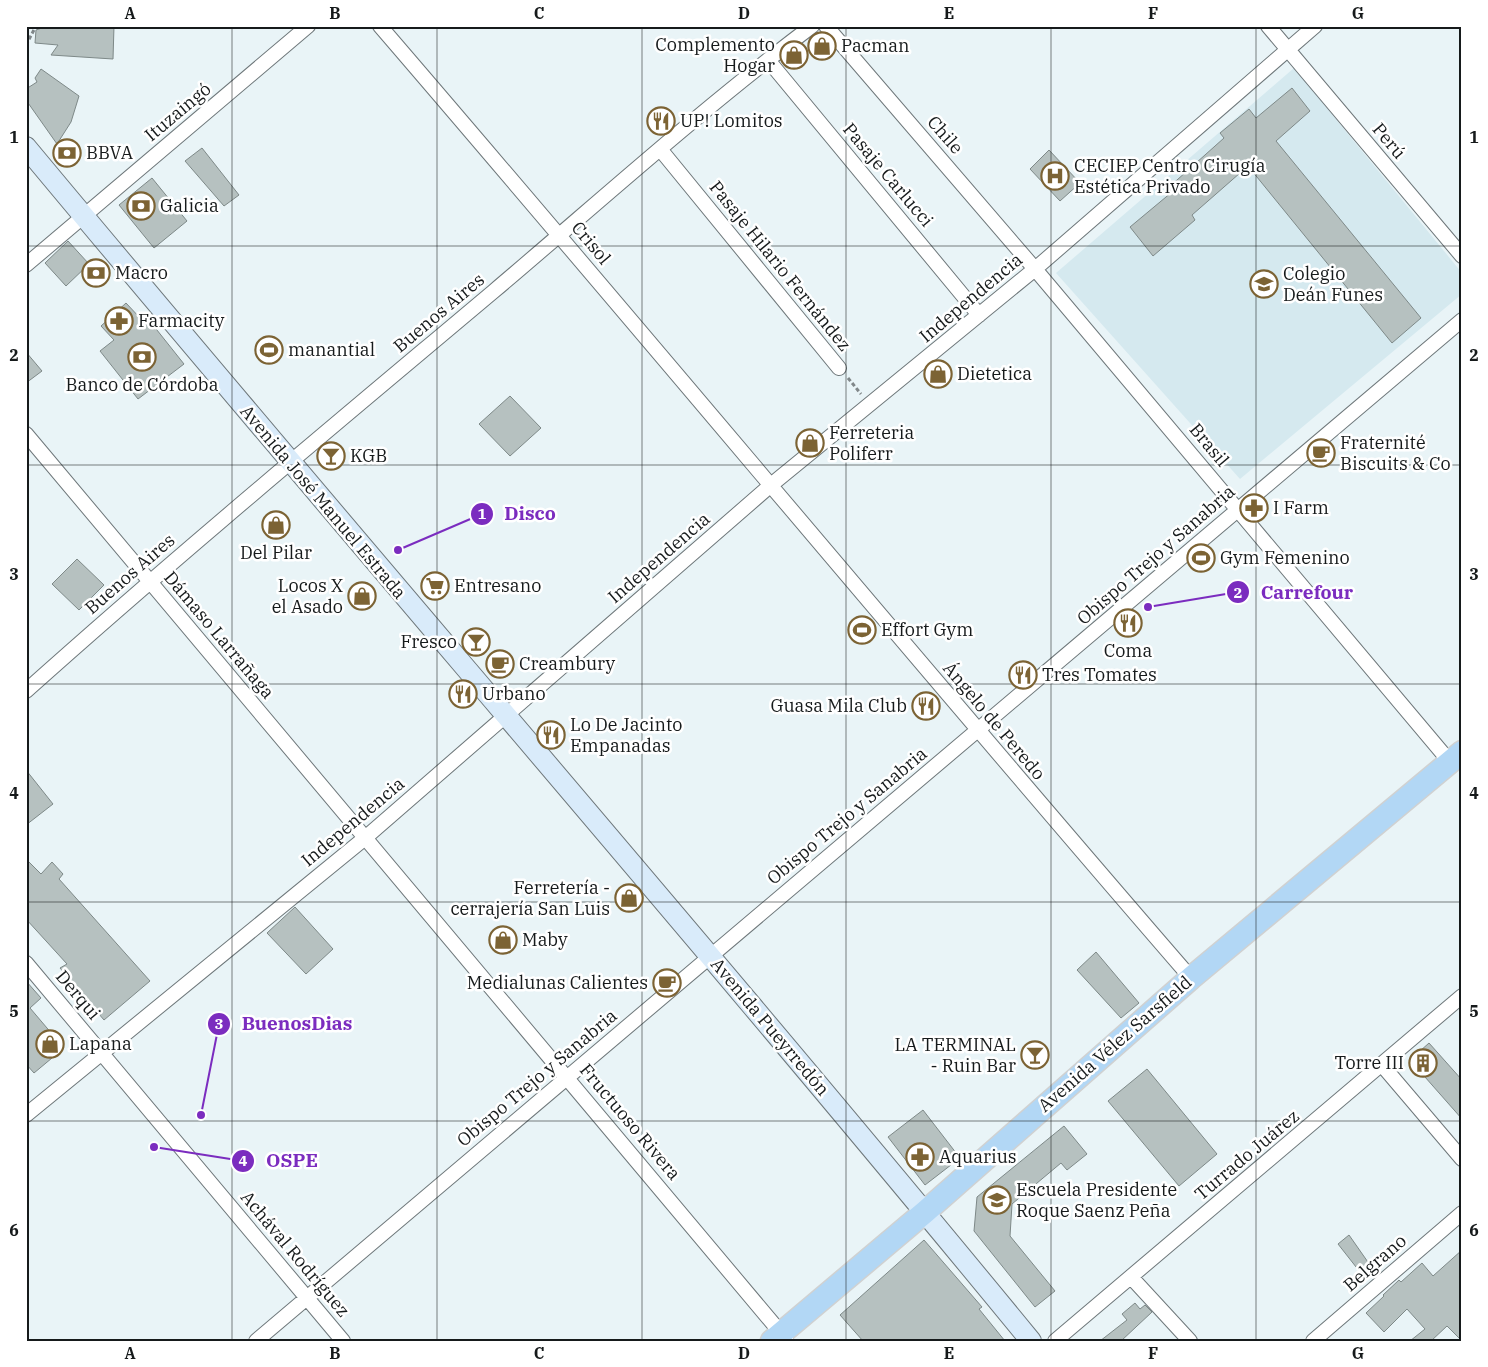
<svg xmlns="http://www.w3.org/2000/svg" width="1488" height="1367" viewBox="0 0 1488 1367" font-family="'IBM Plex Serif',serif">
<style>
.built{fill:#d5e9ef}
.building{fill:#b6c1c0;stroke:#7e8988}
.lines{fill:none;stroke-linecap:round;stroke-linejoin:round}
.minor-casing{stroke:#6e777a;stroke-width:16}
.secondary-casing{stroke:#6e777a;stroke-width:22}
.primary-casing{stroke:#d0d1d1;stroke-width:25}
.path{stroke:#808789;stroke-width:3;stroke-dasharray:4 2.5;stroke-linecap:butt}
.minor{stroke:#fff;stroke-width:14}
.secondary{stroke:#d9ebfa;stroke-width:20}
.primary{stroke:#b2d7f5;stroke-width:22}
.grid{fill:none;stroke:#161a1b;stroke-width:1;stroke-opacity:0.55}
.labels{text-anchor:middle;stroke-width:5;stroke-linejoin:round;paint-order:stroke}
.poi-label{font-size:18px;fill:#161a1b;stroke:#fff;text-anchor:start}
.street-label{font-size:18px;fill:#161a1b;stroke:#fff}
.leader{fill:none;stroke:#7b2cbf;stroke-width:2}
.callout-dot{fill:#7b2cbf;stroke:#fff;stroke-width:2}
.mark-label{font-size:15px;text-anchor:middle;font-weight:bold;fill:#fff}
.callout-label{font-size:19px;text-anchor:middle;font-weight:bold;fill:#7b2cbf;stroke:#fff;stroke-width:5;stroke-linejoin:round;paint-order:stroke}
.neatline{fill:none;stroke:#161a1b;stroke-width:2}
.grid-label{font-size:16px;text-anchor:middle;font-weight:bold;fill:#161a1b}
</style>
<rect width="100%" height="100%" fill="#e9f4f7"/>
<path class="built" d="M 1294,68 L 1462,273 L 1462,294 L 1240,479 L 1056,273 Z"/>
<path class="building" d="M 42,26 L 114,26 L 113,59 L 51,55 L 58,45 L 35,43 L 36,30 L 42,28 Z
M 41,69 L 79,96 L 71,122 L 57,144 L 26,100 L 26,89 L 37,82 L 35,78 Z
M 1292,88 L 1310,111 L 1276,141 L 1421,318 L 1392,343 L 1248,166 L 1192,215 L 1195,220 L 1153,256 L 1130,227 L 1172,192 L 1168,188 L 1224,138 L 1220,133 L 1249,109 L 1256,118 Z
M 202,148 L 239,195 L 224,206 L 185,161 Z
M 1049,150 L 1080,183 L 1060,201 L 1030,169 Z
M 152,178 L 187,221 L 154,248 L 119,205 Z
M 68,241 L 89,264 L 66,286 L 45,263 Z
M 126,303 L 141,319 L 145,315 L 184,364 L 138,399 L 100,351 L 114,340 L 101,326 Z
M 26,352 L 42,371 L 26,383 Z
M 510,396 L 541,428 L 510,456 L 479,424 Z
M 77,559 L 104,585 L 79,610 L 52,584 Z
M 26,770 L 53,804 L 26,825 Z
M 26,859 L 41,874 L 52,862 L 63,874 L 59,879 L 150,981 L 104,1020 L 60,968 L 67,964 L 26,919 Z
M 295,907 L 333,949 L 306,974 L 267,933 Z
M 1096,952 L 1139,1003 L 1121,1018 L 1077,970 Z
M 26,981 L 41,998 L 30,1008 L 64,1048 L 34,1073 L 26,1064 Z
M 1429,1043 L 1462,1080 L 1462,1119 L 1410,1060 Z
M 1147,1069 L 1217,1154 L 1179,1186 L 1108,1101 Z
M 923,1110 L 960,1158 L 925,1185 L 888,1137 Z
M 1064,1126 L 1087,1154 L 1067,1170 L 1061,1163 L 1012,1204 L 1010,1236 L 1055,1291 L 1035,1307 L 974,1231 L 977,1197 Z
M 1349,1235 L 1370,1265 L 1360,1272 L 1338,1244 Z
M 924,1240 L 982,1307 L 979,1309 L 1005,1341 L 863,1341 L 840,1315 Z
M 1462,1250 L 1462,1341 L 1447,1326 L 1431,1341 L 1410,1341 L 1425,1329 L 1407,1309 L 1384,1332 L 1366,1313 L 1384,1296 L 1383,1295 L 1399,1280 L 1401,1282 L 1422,1263 L 1433,1276 Z
M 1135,1303 L 1140,1309 L 1145,1305 L 1152,1312 L 1121,1341 L 1100,1341 L 1127,1320 L 1122,1314 Z"/>
<g class="lines">
<g class="minor-casing">
<path id="minor" d="M 380,26 C 652,342 918,663 1191,978
M 826,26 L 1035,269 L 1450,762
M 1268,26 L 1462,256
M 768,60 L 979,315
M 660,149 L 839,368
M 26,265 L 308,26
M 26,434 L 786,1339
M 26,691 C 179,554 337,423 494,291 C 599,202 702,109 812,26
M 26,963 L 343,1341
M 1382,1065 L 1462,1159
M 26,1115 L 365,838 L 771,485 L 1035,269 L 1315,26
M 1131,1277 L 1190,1341
M 256,1341 L 1462,320
M 1055,1341 L 1462,996
M 1313,1341 L 1462,1213"/>
</g>
<g class="secondary-casing">
<path id="secondary" d="M 26,147 C 359,547 701,939 1031,1341"/>
</g>
<g class="primary-casing">
<path id="primary" d="M 772,1341 L 925,1212 L 1191,978 L 1462,752"/>
</g>
<path class="path" d="M 26,45 L 36,26
M 848,378 L 861,394"/>
<use href="#minor" class="minor"/>
<use href="#secondary" class="secondary"/>
<use href="#primary" class="primary"/>
</g>
<path class="grid" d="M 232,26 L 232,1341M 437,26 L 437,1341M 642,26 L 642,1341M 846,26 L 846,1341M 1051,26 L 1051,1341M 1256,26 L 1256,1341M 26,246 L 1462,246M 26,465 L 1462,465M 26,684 L 1462,684M 26,902 L 1462,902M 26,1121 L 1462,1121"/>
<defs>
<g id="shop-ring" transform="scale(1.4375)"><circle r="9.5" fill="#fff" stroke="#7c6334" stroke-width="1.5"/><path d="M-5-2.5h2.3a2.7 3.5 0 0 1 5.4 0H5L5.5 6h-11ZM-1.5-2.5h3a1.5 2.3 0 0 0-3 0Z" fill="#7c6334"/></g>
<g id="restaurant-ring" transform="scale(1.4375)"><circle r="9.5" fill="#fff" stroke="#7c6334" stroke-width="1.5"/><path d="M-5-6h1v4h1v-4h1v4h1v-4h1v5L-1.5 .5V6h-2V.5L-5-1ZM5-6V6H3V1.5H1.5Q1.5-4 5-6Z" fill="#7c6334"/></g>
<g id="bank-ring" transform="scale(1.4375)"><circle r="9.5" fill="#fff" stroke="#7c6334" stroke-width="1.5"/><path d="M-6-4H6V4H-6ZM0-2.3a2.3 2.3 0 1 0 0 4.6a2.3 2.3 0 1 0 0-4.6Z" fill="#7c6334"/></g>
<g id="hospital-ring" transform="scale(1.4375)"><circle r="9.5" fill="#fff" stroke="#7c6334" stroke-width="1.5"/><path d="M-5-5h3v3.5h4V-5h3V5h-3V1.5h-4V5h-3Z" fill="#7c6334"/></g>
<g id="school-ring" transform="scale(1.4375)"><circle r="9.5" fill="#fff" stroke="#7c6334" stroke-width="1.5"/><path d="M0-5L7-2L0 1L-7-2ZM-4 1L0 2.5L4 1V4Q0 6-4 4Z" fill="#7c6334"/></g>
<g id="pharmacy-ring" transform="scale(1.4375)"><circle r="9.5" fill="#fff" stroke="#7c6334" stroke-width="1.5"/><path d="M-2-6h4v4h4v4h-4v4h-4v-4h-4v-4h4Z" fill="#7c6334"/></g>
<g id="stadium-ring" transform="scale(1.4375)"><circle r="9.5" fill="#fff" stroke="#7c6334" stroke-width="1.5"/><path d="M0-5a6.5 5 0 1 0 0 10a6.5 5 0 1 0 0-10ZM-3.5-1.8h7v3.6h-7Z" fill="#7c6334"/></g>
<g id="cafe-ring" transform="scale(1.4375)"><circle r="9.5" fill="#fff" stroke="#7c6334" stroke-width="1.5"/><path d="M-5.5-4.5H6V0H3Q3 3.5 0 3.5H-2.5Q-5.5 3.5-5.5 0ZM3-3.2v2h1.7v-2ZM-6 4.5H4V6H-6Z" fill="#7c6334"/></g>
<g id="bar-ring" transform="scale(1.4375)"><circle r="9.5" fill="#fff" stroke="#7c6334" stroke-width="1.5"/><path d="M-6-5H6L.8 .8V4.5H3.5V6h-7V4.5H-.8V.8Z" fill="#7c6334"/></g>
<g id="supermarket-ring" transform="scale(1.4375)"><circle r="9.5" fill="#fff" stroke="#7c6334" stroke-width="1.5"/><path d="M-6-5.5h2.5l.6 2H6L4.5 2H-2.5L-4.4-4H-6ZM-1.5 3.2a1.3 1.3 0 1 0 .1 0ZM3 3.2a1.3 1.3 0 1 0 .1 0Z" fill="#7c6334"/></g>
<g id="building-ring" transform="scale(1.4375)"><circle r="9.5" fill="#fff" stroke="#7c6334" stroke-width="1.5"/><path d="M-4-6H4V6H1V3H-1V6H-4ZM-2.5-4.3h1.7v1.8h-1.7ZM.8-4.3h1.7v1.8H.8ZM-2.5-1h1.7V.8h-1.7ZM.8-1h1.7V.8H.8Z" fill="#7c6334"/></g>
</defs>
<g fill-rule="evenodd">
<use href="#shop-ring" x="822" y="46"/>
<use href="#shop-ring" x="794" y="55"/>
<use href="#restaurant-ring" x="661" y="121"/>
<use href="#bank-ring" x="67" y="153"/>
<use href="#hospital-ring" x="1055" y="176"/>
<use href="#bank-ring" x="141" y="206"/>
<use href="#bank-ring" x="96" y="273"/>
<use href="#school-ring" x="1264" y="284"/>
<use href="#pharmacy-ring" x="119" y="321"/>
<use href="#stadium-ring" x="269" y="350"/>
<use href="#bank-ring" x="142" y="357"/>
<use href="#shop-ring" x="938" y="374"/>
<use href="#shop-ring" x="810" y="443"/>
<use href="#cafe-ring" x="1321" y="453"/>
<use href="#bar-ring" x="331" y="456"/>
<use href="#pharmacy-ring" x="1254" y="508"/>
<use href="#shop-ring" x="276" y="525"/>
<use href="#stadium-ring" x="1201" y="558"/>
<use href="#supermarket-ring" x="435" y="586"/>
<use href="#shop-ring" x="362" y="596"/>
<use href="#restaurant-ring" x="1128" y="623"/>
<use href="#stadium-ring" x="862" y="630"/>
<use href="#bar-ring" x="476" y="642"/>
<use href="#cafe-ring" x="500" y="664"/>
<use href="#restaurant-ring" x="1023" y="675"/>
<use href="#restaurant-ring" x="463" y="694"/>
<use href="#restaurant-ring" x="926" y="706"/>
<use href="#restaurant-ring" x="551" y="735"/>
<use href="#shop-ring" x="629" y="898"/>
<use href="#shop-ring" x="503" y="940"/>
<use href="#cafe-ring" x="667" y="983"/>
<use href="#shop-ring" x="50" y="1044"/>
<use href="#bar-ring" x="1035" y="1055"/>
<use href="#building-ring" x="1423" y="1063"/>
<use href="#pharmacy-ring" x="920" y="1157"/>
<use href="#school-ring" x="997" y="1200"/>
</g>
<g class="labels">
<g class="poi-label">
<text x="775" y="51" text-anchor="end">Complemento<tspan x="775" dy="21">Hogar</tspan></text>
<text x="841" y="52">Pacman</text>
<text x="680" y="127">UP! Lomitos</text>
<text x="86" y="159">BBVA</text>
<text x="1074" y="172">CECIEP Centro Cirugía<tspan x="1074" dy="21">Estética Privado</tspan></text>
<text x="160" y="212">Galicia</text>
<text x="115" y="279">Macro</text>
<text x="1283" y="280">Colegio<tspan x="1283" dy="21">Deán Funes</tspan></text>
<text x="138" y="327">Farmacity</text>
<text x="288" y="356">manantial</text>
<text x="957" y="380">Dietetica</text>
<text x="142" y="391" text-anchor="middle">Banco de Córdoba</text>
<text x="829" y="439">Ferreteria<tspan x="829" dy="21">Poliferr</tspan></text>
<text x="1340" y="449">Fraternité<tspan x="1340" dy="21">Biscuits &amp; Co</tspan></text>
<text x="350" y="462">KGB</text>
<text x="1273" y="514">I Farm</text>
<text x="276" y="559" text-anchor="middle">Del Pilar</text>
<text x="1220" y="564">Gym Femenino</text>
<text x="343" y="592" text-anchor="end">Locos X<tspan x="343" dy="21">el Asado</tspan></text>
<text x="454" y="592">Entresano</text>
<text x="881" y="636">Effort Gym</text>
<text x="457" y="648" text-anchor="end">Fresco</text>
<text x="1128" y="657" text-anchor="middle">Coma</text>
<text x="519" y="670">Creambury</text>
<text x="1042" y="681">Tres Tomates</text>
<text x="482" y="700">Urbano</text>
<text x="907" y="712" text-anchor="end">Guasa Mila Club</text>
<text x="570" y="731">Lo De Jacinto<tspan x="570" dy="21">Empanadas</tspan></text>
<text x="610" y="894" text-anchor="end">Ferretería -<tspan x="610" dy="21">cerrajería San Luis</tspan></text>
<text x="522" y="946">Maby</text>
<text x="648" y="989" text-anchor="end">Medialunas Calientes</text>
<text x="69" y="1050">Lapana</text>
<text x="1016" y="1051" text-anchor="end">LA TERMINAL<tspan x="1016" dy="21">- Ruin Bar</tspan></text>
<text x="1404" y="1069" text-anchor="end">Torre III</text>
<text x="939" y="1163">Aquarius</text>
<text x="1016" y="1196">Escuela Presidente<tspan x="1016" dy="21">Roque Saenz Peña</tspan></text>
</g>
<g class="street-label">
<text transform="translate(178 112) rotate(-40)" y="6">Ituzaingó</text>
<text transform="translate(945 135) rotate(49)" y="6">Chile</text>
<text transform="translate(1389 141) rotate(50)" y="6">Perú</text>
<text transform="translate(888 175) rotate(50)" y="6">Pasaje Carlucci</text>
<text transform="translate(591 243) rotate(50)" y="6">Crisol</text>
<text transform="translate(780 266) rotate(51)" y="6">Pasaje Hilario Fernández</text>
<text transform="translate(971 298) rotate(-40)" y="6">Independencia</text>
<text transform="translate(439 313) rotate(-40)" y="6">Buenos Aires</text>
<text transform="translate(1209 445) rotate(50)" y="6">Brasil</text>
<text transform="translate(323 502) rotate(50)" y="6">Avenida José Manuel Estrada</text>
<text transform="translate(1156 555) rotate(-41)" y="6">Obispo Trejo y Sanabria</text>
<text transform="translate(659 558) rotate(-41)" y="6">Independencia</text>
<text transform="translate(130 574) rotate(-41)" y="6">Buenos Aires</text>
<text transform="translate(219 635) rotate(50)" y="6">Dámaso Larrañaga</text>
<text transform="translate(994 721) rotate(50)" y="6">Ángelo de Peredo</text>
<text transform="translate(847 816) rotate(-40)" y="6">Obispo Trejo y Sanabria</text>
<text transform="translate(353 822) rotate(-40)" y="6">Independencia</text>
<text transform="translate(78 995) rotate(50)" y="6">Derqui</text>
<text transform="translate(770 1027) rotate(50)" y="6">Avenida Pueyrredón</text>
<text transform="translate(1115 1044) rotate(-41)" y="6">Avenida Vélez Sarsfield</text>
<text transform="translate(537 1078) rotate(-40)" y="6">Obispo Trejo y Sanabria</text>
<text transform="translate(630 1122) rotate(50)" y="6">Fructuoso Rivera</text>
<text transform="translate(1247 1155) rotate(-40)" y="6">Turrado Juárez</text>
<text transform="translate(295 1254) rotate(50)" y="6">Achával Rodríguez</text>
<text transform="translate(1375 1263) rotate(-41)" y="6">Belgrano</text>
</g>
</g>
<path class="leader" d="M398 550L482 514M1148 607L1238 592M201 1115L219 1024M154 1147L243 1161"/>
<g class="callout-dot">
<circle cx="398" cy="550" r="5"/>
<circle cx="1148" cy="607" r="5"/>
<circle cx="201" cy="1115" r="5"/>
<circle cx="154" cy="1147" r="5"/>
<circle cx="482" cy="514" r="12"/>
<circle cx="1238" cy="592" r="12"/>
<circle cx="219" cy="1024" r="12"/>
<circle cx="243" cy="1161" r="12"/>
</g>
<g class="mark-label">
<text x="482" y="519">1</text>
<text x="1238" y="598">2</text>
<text x="219" y="1029">3</text>
<text x="243" y="1166">4</text>
</g>
<g class="callout-label">
<text x="530" y="520">Disco</text>
<text x="1307" y="599">Carrefour</text>
<text x="297" y="1030">BuenosDias</text>
<text x="292" y="1167">OSPE</text>
</g>
<rect width="1488" height="1367" fill="none" stroke="#ffffff" stroke-width="55"/>
<rect x="28" y="28" width="1432" height="1312" class="neatline"/>
<g class="grid-label">
<text x="130" y="19">A</text>
<text x="335" y="19">B</text>
<text x="539" y="19">C</text>
<text x="744" y="19">D</text>
<text x="949" y="19">E</text>
<text x="1153" y="19">F</text>
<text x="1358" y="19">G</text>
<text x="14" y="143">1</text>
<text x="1474" y="143">1</text>
<text x="14" y="361">2</text>
<text x="1474" y="361">2</text>
<text x="14" y="580">3</text>
<text x="1474" y="580">3</text>
<text x="14" y="799">4</text>
<text x="1474" y="799">4</text>
<text x="14" y="1017">5</text>
<text x="1474" y="1017">5</text>
<text x="14" y="1236">6</text>
<text x="1474" y="1236">6</text>
<text x="130" y="1359">A</text>
<text x="335" y="1359">B</text>
<text x="539" y="1359">C</text>
<text x="744" y="1359">D</text>
<text x="949" y="1359">E</text>
<text x="1153" y="1359">F</text>
<text x="1358" y="1359">G</text>
</g>
</svg>
